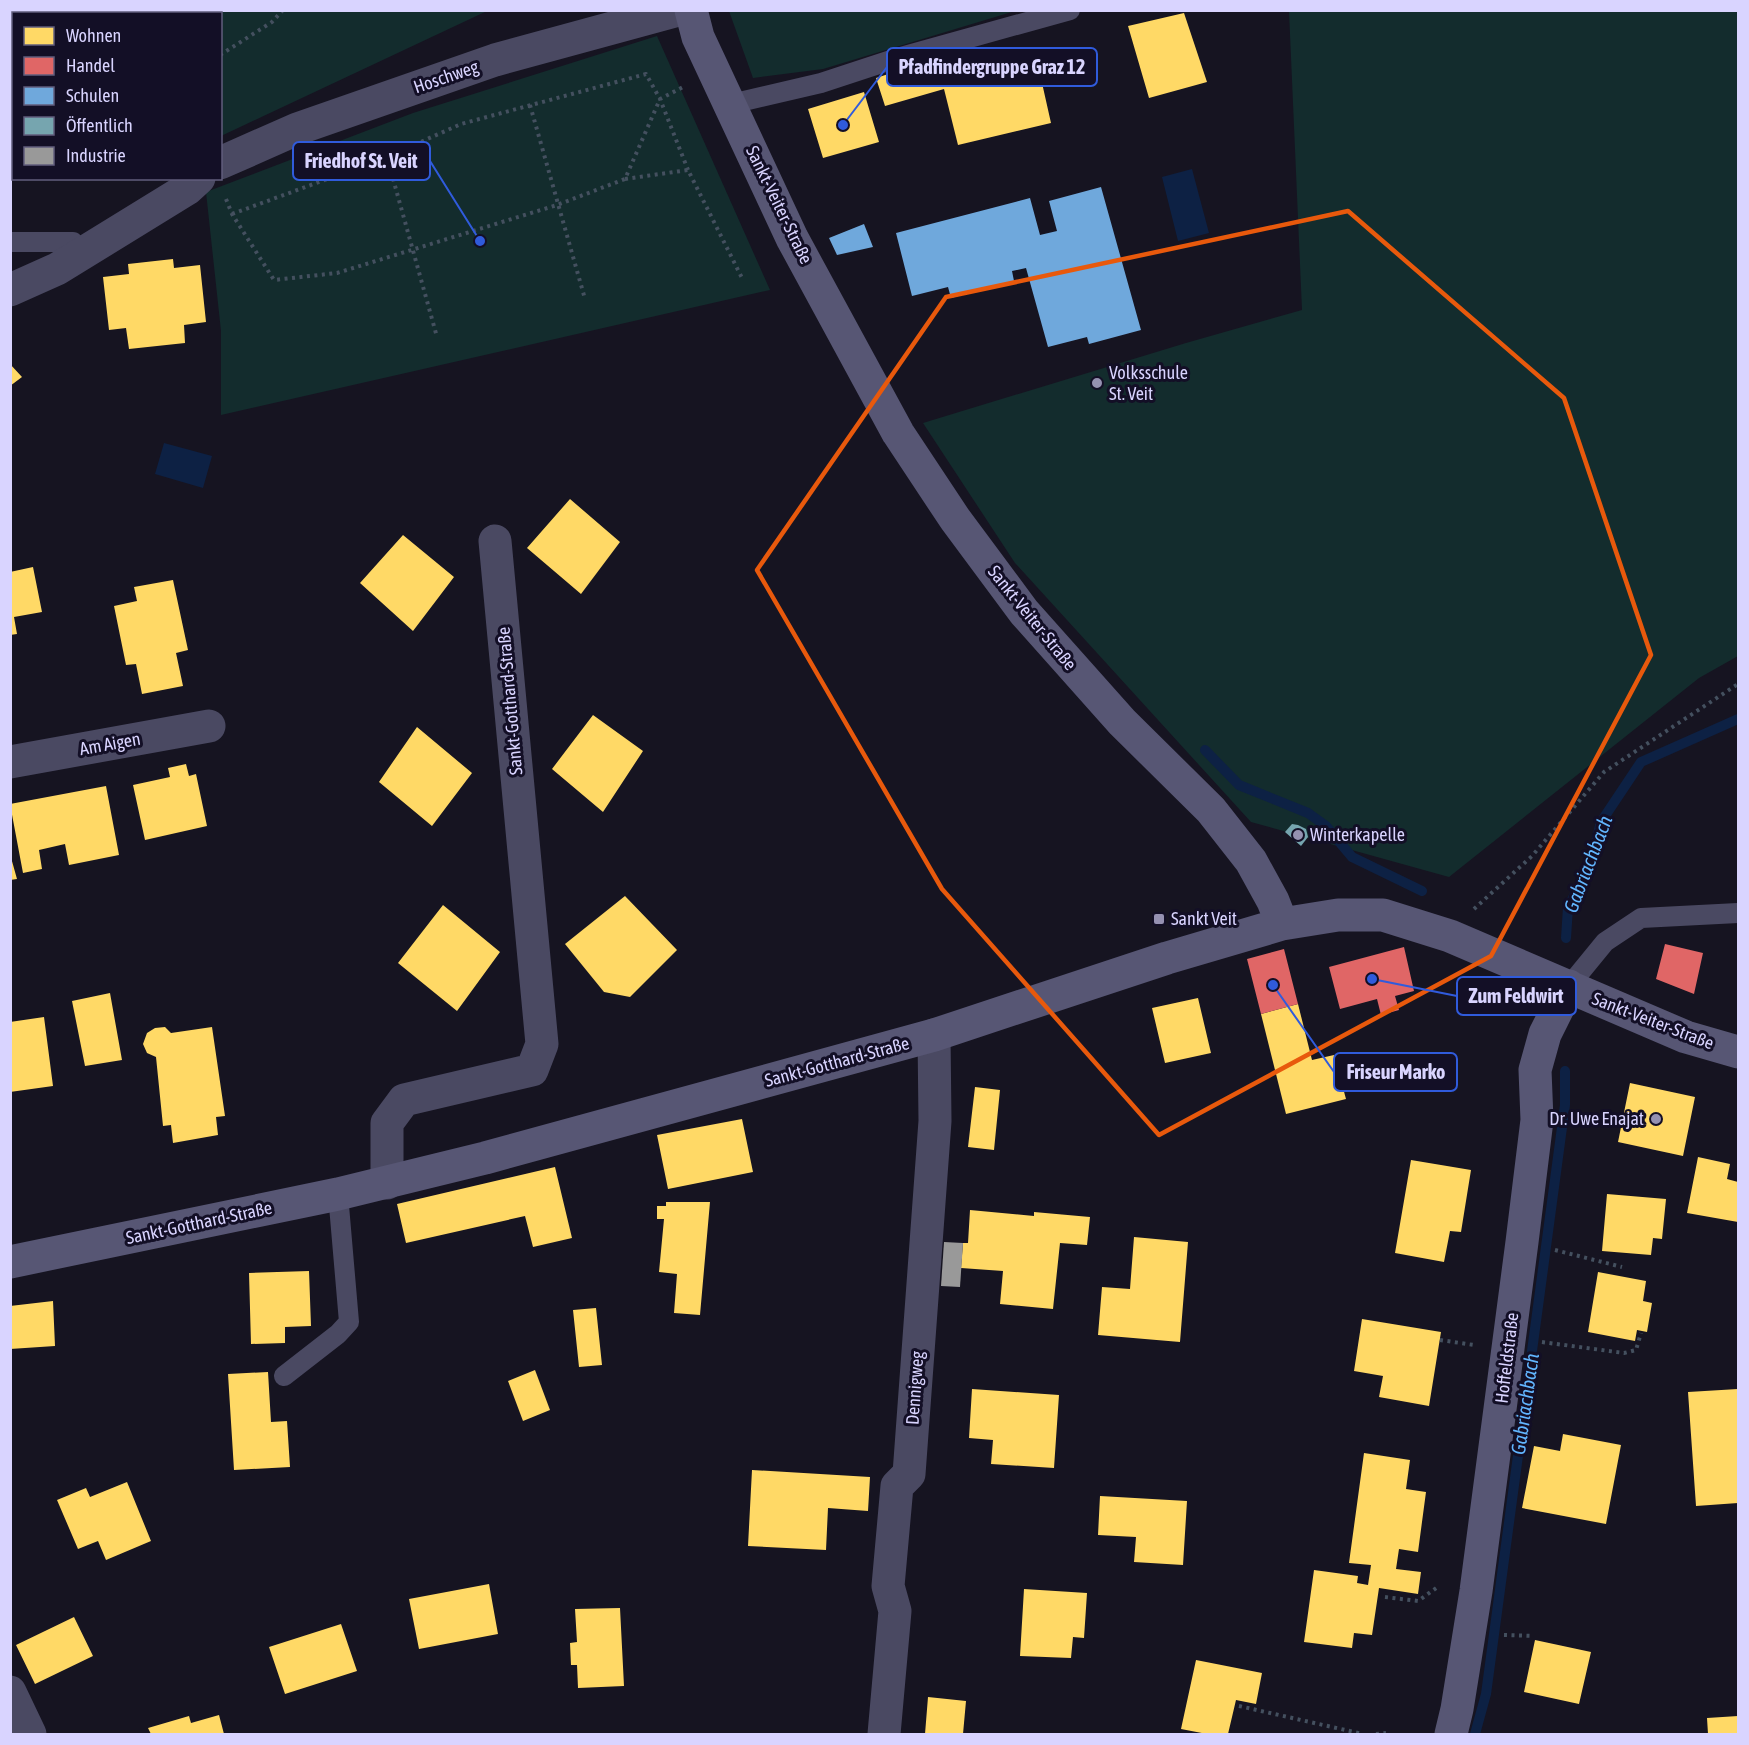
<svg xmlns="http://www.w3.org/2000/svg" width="1749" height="1745" viewBox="0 0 1749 1745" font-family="'Asap Condensed',sans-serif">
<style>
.green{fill:#132c2d}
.water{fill:#0d2144}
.homes{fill:#ffd966}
.shops{fill:#e06666}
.schools{fill:#6fa8dc}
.public{fill:#76a5af}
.industry{fill:#999}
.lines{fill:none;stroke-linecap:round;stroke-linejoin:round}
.stream{stroke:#0d2144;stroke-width:10}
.path{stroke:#44505f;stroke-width:4;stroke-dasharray:3 4.5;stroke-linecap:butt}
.lane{stroke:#4a4962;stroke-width:20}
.street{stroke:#4a4962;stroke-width:33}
.secondary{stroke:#575674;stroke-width:33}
.marked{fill:none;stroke:#e8590c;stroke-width:4.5;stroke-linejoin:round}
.poi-dot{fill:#9591b1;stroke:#130f26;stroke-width:2}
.labels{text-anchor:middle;stroke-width:6;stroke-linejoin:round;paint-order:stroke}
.street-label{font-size:18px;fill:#d9d4ff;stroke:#130f26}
.poi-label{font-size:18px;fill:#d9d4ff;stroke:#130f26;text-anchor:start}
.water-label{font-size:20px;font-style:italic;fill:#62b6ff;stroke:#130f26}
.leader{fill:none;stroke:#305bdc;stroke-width:2}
.callout-dot{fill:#305bdc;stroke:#130f26;stroke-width:2}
.callout{fill:#130f26;stroke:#305bdc;stroke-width:2}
.callout-label{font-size:20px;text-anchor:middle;font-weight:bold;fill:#d9d4ff}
</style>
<rect width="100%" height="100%" fill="#161421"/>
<path class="green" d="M 11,10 L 487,10 L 487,11 L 221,136 L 220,14 L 14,14 L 14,82 L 11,84 Z
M 729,11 L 729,10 L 1015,11 L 823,69 L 753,78 Z
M 1289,11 L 1738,11 L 1738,656 L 1699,678 L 1449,877 L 1251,822 L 1015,563 L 923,423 L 1186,343 L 1302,310 Z
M 657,36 L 770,290 L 221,415 L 221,331 L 206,192 L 413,113 Z"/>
<path class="water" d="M 1192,169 L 1209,233 L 1178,241 L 1162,177 Z
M 164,443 L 212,456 L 203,488 L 155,474 Z"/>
<path class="homes" d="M 1184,13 L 1207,82 L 1149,98 L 1128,26 Z
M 968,57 L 972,79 L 1004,71 L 1006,82 L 1040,74 L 1051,123 L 958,145 L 944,89 L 885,106 L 876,78 L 907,68 L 908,72 Z
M 864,92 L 879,142 L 823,158 L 808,109 Z
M 173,259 L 174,268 L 200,265 L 206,322 L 184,325 L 185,343 L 129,349 L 126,328 L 109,330 L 103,277 L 129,274 L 128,264 Z
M 10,364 L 22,377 L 10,386 Z
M 570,499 L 620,542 L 581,594 L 527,548 Z
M 403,535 L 454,577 L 413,631 L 360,583 Z
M 33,567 L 42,612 L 14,617 L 17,634 L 10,635 L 10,572 Z
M 173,580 L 188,650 L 176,653 L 183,686 L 142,694 L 136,664 L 126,665 L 114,606 L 137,601 L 134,587 Z
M 593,715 L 643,751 L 603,812 L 552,769 Z
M 417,727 L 472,773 L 432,826 L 379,782 Z
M 186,764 L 189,776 L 196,774 L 207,826 L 145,840 L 133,785 L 170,777 L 168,768 Z
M 106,786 L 119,855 L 69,865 L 65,844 L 39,850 L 42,869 L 23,873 L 10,804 Z
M 10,854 L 17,879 L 10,880 Z
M 625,896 L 677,950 L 630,997 L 604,992 L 565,944 Z
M 443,905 L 500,952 L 457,1011 L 398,963 Z
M 110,993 L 122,1060 L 85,1066 L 72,1001 Z
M 1198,998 L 1211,1053 L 1165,1063 L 1152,1008 Z
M 1298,1004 L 1312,1060 L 1334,1055 L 1346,1099 L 1286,1114 L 1261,1014 Z
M 44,1017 L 53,1086 L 10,1092 L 10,1022 Z
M 165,1027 L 171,1033 L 212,1027 L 225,1116 L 216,1117 L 218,1135 L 173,1143 L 171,1125 L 163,1126 L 156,1057 L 147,1053 L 143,1044 L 147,1033 L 155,1028 Z
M 1630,1083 L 1695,1097 L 1683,1156 L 1618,1142 Z
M 975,1087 L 1000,1090 L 994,1150 L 968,1147 Z
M 742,1119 L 753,1172 L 668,1189 L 657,1135 Z
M 1698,1157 L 1730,1164 L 1727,1179 L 1738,1182 L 1738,1222 L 1687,1213 Z
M 1411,1160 L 1471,1170 L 1461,1232 L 1450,1231 L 1444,1262 L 1395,1253 Z
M 555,1167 L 572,1238 L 533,1247 L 525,1216 L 406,1243 L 397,1204 Z
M 1607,1194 L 1666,1199 L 1662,1239 L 1653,1238 L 1651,1255 L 1602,1251 Z
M 666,1202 L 710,1202 L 700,1315 L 674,1313 L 677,1274 L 659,1272 L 664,1219 L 657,1219 L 657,1206 L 666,1206 Z
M 970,1210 L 1034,1216 L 1034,1212 L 1090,1217 L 1087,1245 L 1060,1243 L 1053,1309 L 1000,1304 L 1003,1271 L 961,1268 L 963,1243 L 968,1243 Z
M 1134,1237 L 1188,1242 L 1180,1342 L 1098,1335 L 1102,1287 L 1130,1289 Z
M 309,1271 L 311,1326 L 285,1327 L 285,1343 L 251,1344 L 249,1273 Z
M 1598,1272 L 1646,1281 L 1643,1301 L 1652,1303 L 1647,1332 L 1637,1330 L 1635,1341 L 1588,1332 Z
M 53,1301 L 55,1346 L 10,1349 L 10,1306 Z
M 596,1308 L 602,1365 L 579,1367 L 573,1310 Z
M 1362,1319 L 1441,1332 L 1429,1406 L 1379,1397 L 1383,1376 L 1354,1371 Z
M 535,1370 L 550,1410 L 523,1421 L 508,1381 Z
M 268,1372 L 271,1422 L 287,1421 L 290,1467 L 234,1470 L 228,1374 Z
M 972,1389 L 1059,1395 L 1054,1468 L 991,1464 L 993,1440 L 969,1438 Z
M 1738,1389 L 1738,1503 L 1696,1506 L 1688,1392 Z
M 1563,1434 L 1621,1445 L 1606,1524 L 1522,1508 L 1534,1446 L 1560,1451 Z
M 1364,1453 L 1410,1460 L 1406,1489 L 1426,1492 L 1418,1552 L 1399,1549 L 1396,1569 L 1421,1572 L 1418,1594 L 1379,1588 L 1372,1635 L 1354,1633 L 1352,1648 L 1304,1642 L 1314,1570 L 1358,1576 L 1357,1583 L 1368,1585 L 1371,1565 L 1349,1563 Z
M 752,1470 L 870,1477 L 868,1511 L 828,1508 L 826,1550 L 748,1546 Z
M 127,1482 L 151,1541 L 106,1560 L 98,1541 L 78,1549 L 57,1500 L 86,1488 L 90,1497 Z
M 1100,1496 L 1187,1501 L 1183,1565 L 1134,1562 L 1136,1537 L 1098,1535 Z
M 489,1584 L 498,1634 L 419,1649 L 409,1599 Z
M 1024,1589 L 1087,1593 L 1084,1638 L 1073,1637 L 1071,1658 L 1020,1656 Z
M 620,1608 L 624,1686 L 578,1688 L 577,1665 L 571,1665 L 570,1643 L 577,1642 L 575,1609 Z
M 74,1617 L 93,1656 L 35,1684 L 16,1645 Z
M 341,1624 L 357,1671 L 285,1694 L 269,1647 Z
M 1535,1640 L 1591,1652 L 1579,1704 L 1524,1692 Z
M 1196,1660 L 1262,1673 L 1256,1704 L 1236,1700 L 1228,1734 L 1207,1734 L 1181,1729 Z
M 928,1697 L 966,1701 L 963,1734 L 925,1734 Z
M 219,1715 L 224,1734 L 151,1734 L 148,1728 L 189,1716 L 191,1723 Z
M 1738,1716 L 1738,1734 L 1708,1734 L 1707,1718 Z"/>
<path class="shops" d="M 1665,944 L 1703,953 L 1694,994 L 1656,979 Z
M 1404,947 L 1414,991 L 1395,996 L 1399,1010 L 1381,1015 L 1377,999 L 1340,1009 L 1329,967 Z
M 1284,949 L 1298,1004 L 1261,1014 L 1247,959 Z"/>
<path class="schools" d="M 1101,187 L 1141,330 L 1089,344 L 1087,337 L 1048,347 L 1026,268 L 1012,271 L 1014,281 L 951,298 L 948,287 L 912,296 L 896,233 L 1030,198 L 1040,235 L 1057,231 L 1049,201 Z
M 864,224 L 873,247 L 837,255 L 829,238 Z"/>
<path class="public" d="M 1292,824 L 1298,825 L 1306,829 L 1308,837 L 1301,846 L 1285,832 Z"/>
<path class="industry" d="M 944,1242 L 963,1243 L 960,1287 L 941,1286 Z"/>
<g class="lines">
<path class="stream" d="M 1205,750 L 1239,785 L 1308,813 L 1326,826 L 1352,857 L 1422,891
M 1566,938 L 1568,907 L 1590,867 L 1601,822 L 1641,762 L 1738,719
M 1475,1734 L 1486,1694 L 1565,1105 L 1565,1071"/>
<path class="path" d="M 59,10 L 61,14
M 110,14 L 111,10
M 220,55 L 272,22 L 283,10
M 530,105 L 585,299
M 387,157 L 461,124 L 646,74 L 660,99 L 688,170
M 625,179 L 688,170 L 743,280
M 226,199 L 232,214 L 274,280 L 337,273 L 557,205 L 625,179 L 660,99 L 683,87
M 232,214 L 387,157 L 437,337
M 1474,909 L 1532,856 L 1604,772 L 1738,684
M 1555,1250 L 1622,1267
M 1440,1340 L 1474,1345
M 1542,1342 L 1624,1353 L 1636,1350 L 1641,1333
M 1385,1597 L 1418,1601 L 1439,1586
M 1504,1635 L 1534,1636
M 1239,1706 L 1363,1734
M 1376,1734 L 1386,1733"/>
<path class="lane" d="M 731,104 L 821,83 L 894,59 L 1070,10
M 10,242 L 73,242 L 83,253
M 1569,986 L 1605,942 L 1641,918 L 1738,913
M 284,1376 L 338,1334 L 349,1322 L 338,1194"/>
<path class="street" d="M 220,163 L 297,129 L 495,60 L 678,10
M 10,290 L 57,269 L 187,189 L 199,178
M 10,762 L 209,726
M 387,1183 L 387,1123 L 404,1100 L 532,1070 L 542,1044 L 495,541
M 10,1692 L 30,1734
M 884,1734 L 895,1611 L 888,1586 L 897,1486 L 909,1474 L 935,1121 L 934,1035"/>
<path class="secondary" d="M 691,10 L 698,37 L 792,238 L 898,433 L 955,519 L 1024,612 L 1122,722 L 1211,810 L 1251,861 L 1273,901 L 1282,924
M 10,1262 L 338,1194 L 485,1158 L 934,1035 L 1167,958 L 1282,924 L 1338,915 L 1383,915 L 1450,936 L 1686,1037 L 1738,1052
M 1451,1734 L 1457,1709 L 1476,1591 L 1522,1242 L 1537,1120 L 1535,1070 L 1545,1034 L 1569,986"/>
</g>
<path class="marked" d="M 1348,211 L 1564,398 L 1651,655 L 1491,956 L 1159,1135 L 942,889 L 757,570 L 946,297 Z"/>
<g class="poi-dot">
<circle cx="1097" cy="383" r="6"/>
<circle cx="1298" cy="835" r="6"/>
<rect x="1153" y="913" width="12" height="12" rx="3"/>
<circle cx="1656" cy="1119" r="6"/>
</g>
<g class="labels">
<g class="street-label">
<text transform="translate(446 77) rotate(-19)" y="6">Hoschweg</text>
<text transform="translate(779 205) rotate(64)" y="6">Sankt-Veiter-Straße</text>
<text transform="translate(1032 618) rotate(51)" y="6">Sankt-Veiter-Straße</text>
<text transform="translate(510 701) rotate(-95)" y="6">Sankt-Gotthard-Straße</text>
<text transform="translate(110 744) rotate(-10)" y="6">Am Aigen</text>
<text transform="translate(1653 1021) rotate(21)" y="6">Sankt-Veiter-Straße</text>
<text transform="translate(837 1062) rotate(-15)" y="6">Sankt-Gotthard-Straße</text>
<text transform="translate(199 1223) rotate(-12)" y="6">Sankt-Gotthard-Straße</text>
<text transform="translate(1507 1358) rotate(-83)" y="6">Hoffeldstraße</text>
<text transform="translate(915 1388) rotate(-86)" y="6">Dennigweg</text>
</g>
<g class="poi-label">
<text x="1109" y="379">Volksschule<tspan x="1109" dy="21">St. Veit</tspan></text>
<text x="1310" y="841">Winterkapelle</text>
<text x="1171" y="925">Sankt Veit</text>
<text x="1644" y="1125" text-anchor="end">Dr. Uwe Enajat</text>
</g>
<g class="water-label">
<text transform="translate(1588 864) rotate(-69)" y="7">Gabriachbach</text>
<text transform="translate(1525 1404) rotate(-82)" y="7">Gabriachbach</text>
</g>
</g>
<path class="leader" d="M843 125L887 67M480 241L430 161M1372 979L1457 996M1273 985L1334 1072"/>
<g class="callout-dot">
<circle cx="843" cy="125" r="6"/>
<circle cx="480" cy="241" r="6"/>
<circle cx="1372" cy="979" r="6"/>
<circle cx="1273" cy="985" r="6"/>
</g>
<g class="callout">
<rect x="887" y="48" width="210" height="38" rx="6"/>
<rect x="293" y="142" width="137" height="38" rx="6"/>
<rect x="1457" y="977" width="119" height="38" rx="6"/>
<rect x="1334" y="1053" width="123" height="38" rx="6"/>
</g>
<g class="callout-label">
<text x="992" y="74">Pfadfindergruppe Graz 12</text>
<text x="361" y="168">Friedhof St. Veit</text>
<text x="1516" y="1003">Zum Feldwirt</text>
<text x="1396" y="1079">Friseur Marko</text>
</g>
<rect width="1749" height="1745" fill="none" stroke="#d9d4ff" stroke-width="24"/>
<rect x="12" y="12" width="210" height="168" fill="#130f26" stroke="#625e7d" stroke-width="1.5"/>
<rect x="24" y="27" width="30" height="18" fill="#ffd966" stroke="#625e7d" stroke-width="1.5"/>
<text x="66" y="42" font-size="18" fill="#d9d4ff">Wohnen</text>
<rect x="24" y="57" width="30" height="18" fill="#e06666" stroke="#625e7d" stroke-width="1.5"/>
<text x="66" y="72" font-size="18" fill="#d9d4ff">Handel</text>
<rect x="24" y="87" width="30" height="18" fill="#6fa8dc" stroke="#625e7d" stroke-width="1.5"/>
<text x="66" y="102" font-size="18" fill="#d9d4ff">Schulen</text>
<rect x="24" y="117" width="30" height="18" fill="#76a5af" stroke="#625e7d" stroke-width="1.5"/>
<text x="66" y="132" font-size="18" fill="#d9d4ff">Öffentlich</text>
<rect x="24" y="147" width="30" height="18" fill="#999999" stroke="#625e7d" stroke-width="1.5"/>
<text x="66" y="162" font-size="18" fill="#d9d4ff">Industrie</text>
</svg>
